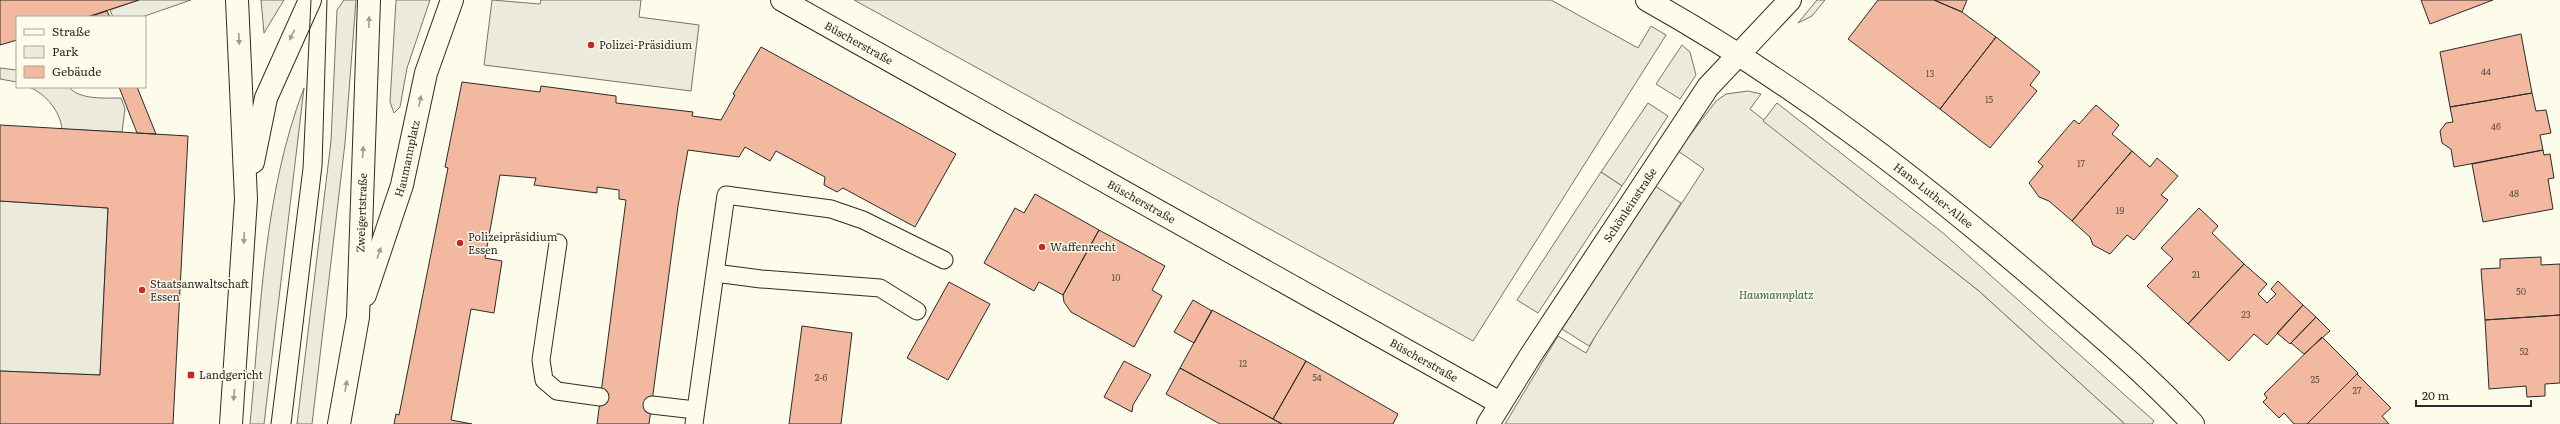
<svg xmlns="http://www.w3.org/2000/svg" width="2560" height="424" viewBox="0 0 2560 424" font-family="Literata,serif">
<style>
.green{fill:#ecebdb;stroke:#74746e}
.parking{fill:#eceadb;stroke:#74746e}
.building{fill:#f2b8a0;stroke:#2b2b2b}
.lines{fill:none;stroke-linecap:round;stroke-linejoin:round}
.service-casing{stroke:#2b2b2b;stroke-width:19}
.minor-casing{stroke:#2b2b2b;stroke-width:24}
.secondary-casing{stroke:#2b2b2b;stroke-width:24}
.service{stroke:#fdfbea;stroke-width:17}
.minor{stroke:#fdfbea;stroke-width:22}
.secondary{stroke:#fdfbea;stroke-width:22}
.tram{stroke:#2b2b2b;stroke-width:1}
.oneway{fill:#9e9d94}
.poi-dot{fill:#c62828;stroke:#fdfbea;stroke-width:1.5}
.labels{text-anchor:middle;stroke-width:3;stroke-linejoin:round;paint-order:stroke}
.number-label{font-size:9px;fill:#5d4e48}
.street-label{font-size:11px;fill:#2b2b2b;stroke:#fdfbea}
.poi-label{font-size:11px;fill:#2b2b2b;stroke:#fdfbea;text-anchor:start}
.park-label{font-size:11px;font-style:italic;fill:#34623c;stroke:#fdfbea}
</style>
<rect width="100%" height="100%" fill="#fdfbea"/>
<path class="green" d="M 139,0 L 191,0 L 142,17 L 113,17 L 110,10 Z
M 261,0 L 284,0 L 264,33 Z
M 344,0 L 356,0 L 345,143 L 312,424 L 297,424 L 331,141 L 337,10 Z
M 396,0 L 430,0 L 407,68 L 400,107 L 394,113 L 390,102 Z
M 854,0 L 1551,0 L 1638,48 L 1651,26 L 1666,35 L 1473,341 Z
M 1682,45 L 1690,52 L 1696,75 L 1680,99 L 1656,84 Z
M 0,68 L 17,70 L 17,82 L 0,79 Z
M 29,87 L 69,87 C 79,100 105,98 121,98 L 125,109 L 122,132 L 62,129 C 60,111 46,94 29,87 Z
M 304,88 L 264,424 L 250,424 C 261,311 263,195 304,88 Z
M 1748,91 L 1761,94 L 1750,109 L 1979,291 L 2125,424 L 1505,424 L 1558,336 L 1586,353 L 1597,333 L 1704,169 L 1678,151 L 1716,101 L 1726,94 Z
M 1648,103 L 1668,116 L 1622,186 L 1601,172 Z"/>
<path class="parking" d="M 492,0 L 540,4 L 541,0 L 641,0 L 639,17 L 699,25 L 691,91 L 484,65 Z
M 1817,0 L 1825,0 L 1812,16 L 1798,23 Z
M 1777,103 L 1943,233 L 2154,421 L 2152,424 L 2125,424 L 1979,291 L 1763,121 Z
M 1601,172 L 1622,186 L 1538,313 L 1517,300 Z
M 1655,186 L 1681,203 L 1589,346 L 1562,329 Z
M 0,201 L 108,208 L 100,375 L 0,371 Z"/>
<path class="building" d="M 0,0 L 139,0 L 87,17 L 17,17 L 17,40 L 0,45 Z
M 1878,0 L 1934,0 L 1962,12 L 1996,37 L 1940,109 L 1848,39 Z
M 1934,0 L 1967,0 L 1962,12 Z
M 2421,0 L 2493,0 L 2430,24 Z
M 107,11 L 110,17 L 91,16 Z
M 2521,34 L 2532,93 L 2450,107 L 2440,52 Z
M 1996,37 L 2040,72 L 2030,85 L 2037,91 L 1990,148 L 1940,109 Z
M 761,47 L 956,154 L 915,227 L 843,188 L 837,192 L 824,185 L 825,177 L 776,151 L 770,161 L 745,147 L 739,157 L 688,150 L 678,206 L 649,424 L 597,424 L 626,200 L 619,199 L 619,190 L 597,187 L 597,193 L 534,185 L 536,178 L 500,175 L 485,258 L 502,261 L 494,313 L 471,309 L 451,420 L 472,424 L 394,424 L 396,414 L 399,415 L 448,168 L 445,167 L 462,82 L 540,92 L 541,86 L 616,96 L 616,103 L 693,112 L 692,116 L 721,120 L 735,95 L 733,94 Z
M 119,87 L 137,87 L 156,134 L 137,133 Z
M 2532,93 L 2536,111 L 2546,110 L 2551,133 L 2540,135 L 2543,150 L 2454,167 L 2451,149 L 2442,143 L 2440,131 L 2446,123 L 2453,122 L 2450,107 Z
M 2096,105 L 2119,125 L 2112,134 L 2132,151 L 2072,221 L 2049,201 L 2039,197 L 2029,183 L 2043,166 L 2038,162 L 2074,120 L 2079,124 Z
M 0,125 L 188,136 L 173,424 L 0,424 L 0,371 L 100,375 L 108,208 L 0,201 Z
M 2543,150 L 2544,155 L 2550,154 L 2554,178 L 2548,179 L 2553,209 L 2483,222 L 2472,164 Z
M 2132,151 L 2150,167 L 2157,158 L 2178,176 L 2161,195 L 2168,200 L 2134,240 L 2127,235 L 2110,254 L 2093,245 L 2090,237 L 2072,221 Z
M 1035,194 L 1099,230 L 1063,295 L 1039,282 L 1034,291 L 984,263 L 1015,208 L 1024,213 Z
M 2199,208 L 2218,226 L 2212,233 L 2244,264 L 2188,324 L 2147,286 L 2173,259 L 2161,248 Z
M 1099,230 L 1165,266 L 1152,290 L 1162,296 L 1134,347 L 1071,312 L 1064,302 L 1063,295 Z
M 2541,257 L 2541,265 L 2560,264 L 2560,315 L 2485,320 L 2481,269 L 2500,268 L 2500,259 Z
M 2244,264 L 2267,284 L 2258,294 L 2267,303 L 2276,294 L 2271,289 L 2278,281 L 2303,305 L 2267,345 L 2254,334 L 2229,361 L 2188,324 Z
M 949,282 L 990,304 L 948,380 L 907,358 Z
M 1193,300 L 1212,311 L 1194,343 L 1174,332 Z
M 2303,305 L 2316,317 L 2290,344 L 2277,333 Z
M 1212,310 L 1306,361 L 1273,419 L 1180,368 Z
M 2560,315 L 2560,383 L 2545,384 L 2545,396 L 2527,397 L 2526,386 L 2489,389 L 2485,320 Z
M 2316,317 L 2330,331 L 2304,354 L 2291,343 Z
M 802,326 L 852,333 L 841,424 L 789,424 Z
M 2322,337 L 2358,373 L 2307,424 L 2294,424 L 2284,413 L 2279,418 L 2263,402 L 2267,398 L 2264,394 Z
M 1124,361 L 1151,375 L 1133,405 L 1132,412 L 1104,397 Z
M 1306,361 L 1398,414 L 1393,424 L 1282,424 L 1273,419 Z
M 1180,368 L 1273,419 L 1282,424 L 1220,424 L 1166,394 Z
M 2357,374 L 2391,408 L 2382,416 L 2389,424 L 2307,424 Z"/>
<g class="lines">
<g class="service-casing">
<path id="service" d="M 558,243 L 541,360 L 544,380 L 557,391 L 600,397
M 715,273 L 726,195 L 831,209 L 863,220 L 944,260
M 652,405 L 695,410
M 694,424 L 715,273 L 761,279 L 880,288 L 917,311"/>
</g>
<g class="minor-casing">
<g id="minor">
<path id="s1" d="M 782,0 L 1500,403"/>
<path id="s2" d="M 1647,0 C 1792,81 1925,184 2050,292 C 2099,335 2149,376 2193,424"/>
<path id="s3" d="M 1488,424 L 1529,358 L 1708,87 L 1790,0"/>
</g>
</g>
<g class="secondary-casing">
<g id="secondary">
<path d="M 253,162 L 266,98 L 310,0"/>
<path id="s4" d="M 365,295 L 402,185 L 426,73 L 452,0"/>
<path d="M 231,424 L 246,199 L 237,0"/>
<path id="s5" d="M 339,424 L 358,317 L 369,0"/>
</g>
</g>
<use href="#service" class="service"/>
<use href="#minor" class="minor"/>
<use href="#secondary" class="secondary"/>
<path class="tram" d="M 271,424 L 303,168 L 311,0
M 291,424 L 322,166 L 327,0"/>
</g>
<defs><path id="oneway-solid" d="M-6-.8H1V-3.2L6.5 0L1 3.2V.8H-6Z"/></defs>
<g class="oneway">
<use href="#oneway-solid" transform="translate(369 22) rotate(-89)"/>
<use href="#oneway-solid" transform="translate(292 35) rotate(116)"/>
<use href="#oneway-solid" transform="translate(239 39) rotate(88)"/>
<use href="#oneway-solid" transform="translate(420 101) rotate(-78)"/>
<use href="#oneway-solid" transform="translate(363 152) rotate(-86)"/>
<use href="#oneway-solid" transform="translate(244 238) rotate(93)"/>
<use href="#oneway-solid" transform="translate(379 253) rotate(-71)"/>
<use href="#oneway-solid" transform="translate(346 386) rotate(-80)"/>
<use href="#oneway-solid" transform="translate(234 395) rotate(95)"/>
</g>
<g class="poi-dot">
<circle cx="591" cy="45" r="4"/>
<circle cx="460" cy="243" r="4"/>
<circle cx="1042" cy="247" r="4"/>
<circle cx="142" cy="290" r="4"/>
<rect x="187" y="371" width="8" height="8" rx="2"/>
</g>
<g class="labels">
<g class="number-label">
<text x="2486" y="75">44</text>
<text x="1930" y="77">13</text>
<text x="1989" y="103">15</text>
<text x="2496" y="130">46</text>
<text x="2081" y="167">17</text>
<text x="2514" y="197">48</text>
<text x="2120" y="214">19</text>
<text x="2196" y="278">21</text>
<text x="1116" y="281">10</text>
<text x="2521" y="295">50</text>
<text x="2246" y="318">23</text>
<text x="2524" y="355">52</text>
<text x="1243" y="367">12</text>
<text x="821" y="381">2-6</text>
<text x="1317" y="381">54</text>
<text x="2315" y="383">25</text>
<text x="2357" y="394">27</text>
</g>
<g class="street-label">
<text dy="4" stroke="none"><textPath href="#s1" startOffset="88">Büscherstraße</textPath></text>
<text dy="4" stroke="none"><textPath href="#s4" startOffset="143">Haumannplatz</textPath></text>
<text dy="4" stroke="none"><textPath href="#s2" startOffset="347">Hans-Luther-Allee</textPath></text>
<text dy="4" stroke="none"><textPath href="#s1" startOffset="412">Büscherstraße</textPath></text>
<text dy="4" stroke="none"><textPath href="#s3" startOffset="261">Schönleinstraße</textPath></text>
<text dy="4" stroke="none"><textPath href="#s5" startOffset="213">Zweigertstraße</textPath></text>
<text dy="4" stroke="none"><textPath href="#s1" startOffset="736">Büscherstraße</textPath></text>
</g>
<g class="poi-label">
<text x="599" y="49">Polizei-Präsidium</text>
<text x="468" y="241">Polizeipräsidium<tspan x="468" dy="13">Essen</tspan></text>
<text x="1050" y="251">Waffenrecht</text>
<text x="150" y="288">Staatsanwaltschaft<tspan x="150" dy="13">Essen</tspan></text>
<text x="199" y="379">Landgericht</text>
</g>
<g class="park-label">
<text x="1776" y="299">Haumannplatz</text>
</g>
</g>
<rect x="16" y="16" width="130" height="72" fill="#fdfbea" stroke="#a9a89e"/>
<rect x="24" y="29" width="20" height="6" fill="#fdfbea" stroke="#a9a89e"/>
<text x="52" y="36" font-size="12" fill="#2b2b2b">Straße</text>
<rect x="24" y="46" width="20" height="12" fill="#ecebdb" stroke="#a9a89e"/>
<text x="52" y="56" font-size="12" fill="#2b2b2b">Park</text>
<rect x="24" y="66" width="20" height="12" fill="#f2b8a0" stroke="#a9a89e"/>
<text x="52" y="76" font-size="12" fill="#2b2b2b">Gebäude</text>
<path d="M2416 400v6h115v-6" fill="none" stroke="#2b2b2b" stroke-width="2"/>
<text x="2422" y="400" font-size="12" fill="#2b2b2b" stroke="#fdfbea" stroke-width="3" paint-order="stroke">20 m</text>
</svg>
